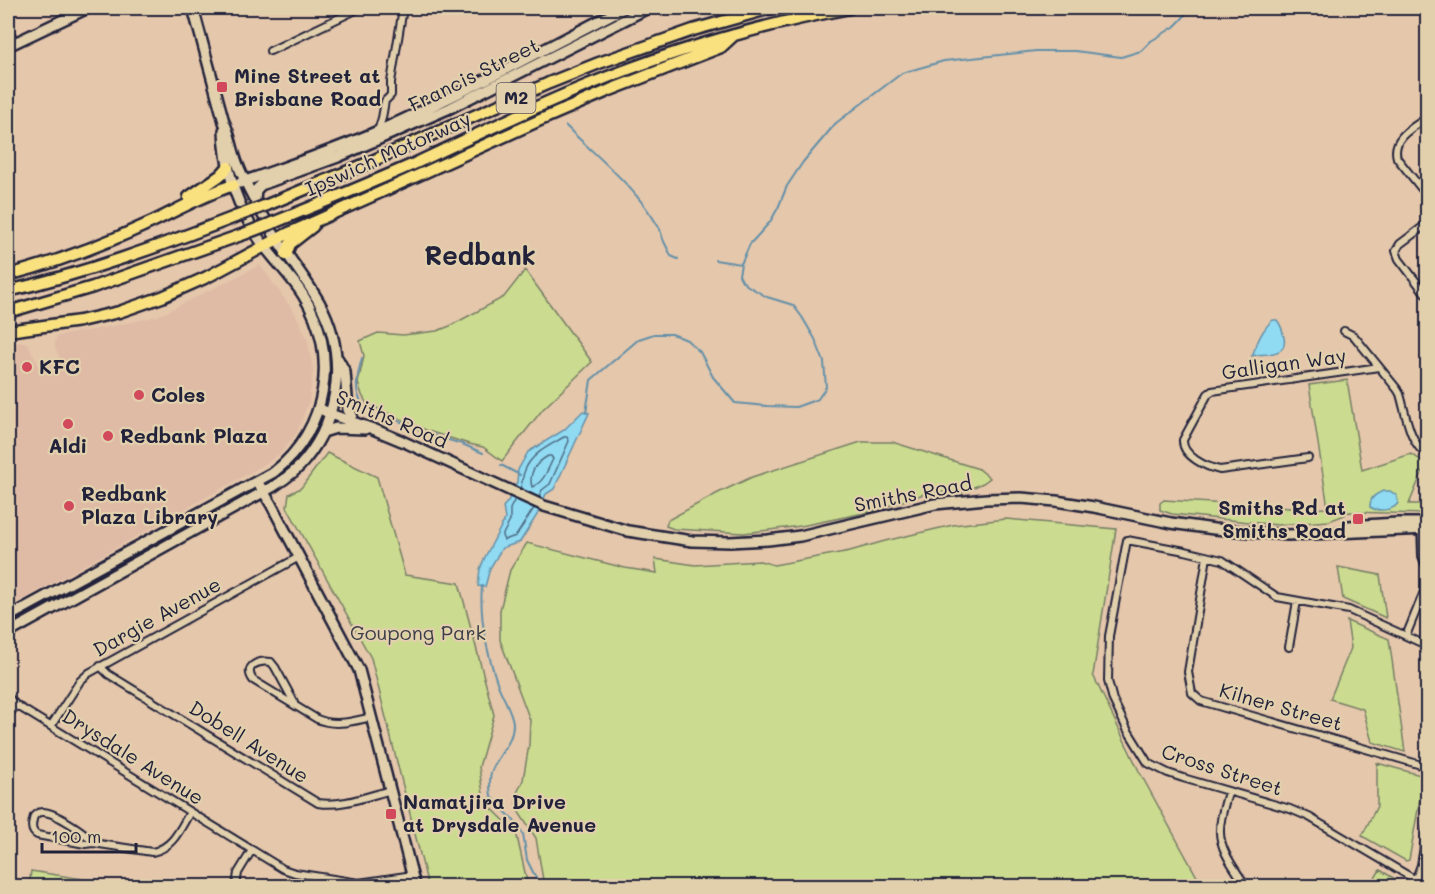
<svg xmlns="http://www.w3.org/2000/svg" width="1435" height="894" viewBox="0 0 1435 894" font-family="Mali,sans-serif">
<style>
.built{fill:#dfbba6}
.green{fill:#cbdb8f;stroke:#767e65;stroke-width:1.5}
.water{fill:#90daf2;stroke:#6490a9;stroke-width:1.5}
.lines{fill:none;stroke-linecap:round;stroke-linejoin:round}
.shore{stroke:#4e6c84;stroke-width:1.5}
.stream{stroke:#6490a9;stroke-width:2}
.street-casing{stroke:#22223b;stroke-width:10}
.secondary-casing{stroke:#22223b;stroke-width:14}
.highway-casing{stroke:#22223b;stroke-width:15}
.street{stroke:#e2d0ad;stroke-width:6}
.secondary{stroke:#e2d0ad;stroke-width:9}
.highway{stroke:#fae180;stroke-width:10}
.highway-bridge-casing{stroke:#22223b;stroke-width:15;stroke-linecap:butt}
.highway-bridge{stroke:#fae180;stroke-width:10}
.poi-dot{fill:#d1495b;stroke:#e2d0ad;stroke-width:2}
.labels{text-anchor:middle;stroke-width:4.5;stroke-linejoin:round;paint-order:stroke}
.shield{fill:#e2d0ad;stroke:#5c565d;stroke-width:1.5}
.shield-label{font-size:18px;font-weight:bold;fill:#22223b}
.street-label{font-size:20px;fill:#22223b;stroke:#e2d0ad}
.poi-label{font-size:20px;font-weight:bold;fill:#22223b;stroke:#e2d0ad;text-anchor:start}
.park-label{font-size:20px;fill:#3b3e48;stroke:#e2d0ad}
.district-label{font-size:26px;font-weight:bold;fill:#22223b;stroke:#e2d0ad}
</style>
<rect width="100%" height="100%" fill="#e5c7ab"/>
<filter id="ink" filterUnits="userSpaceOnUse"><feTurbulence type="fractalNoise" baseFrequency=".0167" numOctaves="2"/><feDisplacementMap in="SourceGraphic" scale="12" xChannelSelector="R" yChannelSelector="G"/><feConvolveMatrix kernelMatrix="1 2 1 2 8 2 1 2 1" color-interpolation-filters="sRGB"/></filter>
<g filter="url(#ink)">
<path class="built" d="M 260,265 L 295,313 L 307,338 L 310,352 L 313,370 L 309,401 L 297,433 L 280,454 L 262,466 L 8,608 L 8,343 L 23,342 L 28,344 L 39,366 L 60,358 L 55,348 L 55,342 L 57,336 L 103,328 L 158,316 Z"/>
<path class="green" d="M 525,270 L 592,362 L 543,409 L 502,461 L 483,447 L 469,444 L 428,431 L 367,404 L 362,395 L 358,383 L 364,356 L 360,341 L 378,333 L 403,335 L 437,331 L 450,326 L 504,297 Z
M 1347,380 L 1362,470 L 1411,454 L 1426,463 L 1409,504 L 1427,504 L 1427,514 L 1346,512 L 1345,515 L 1329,521 L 1278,525 L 1172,514 L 1160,510 L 1160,503 L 1164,500 L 1307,509 L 1328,508 L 1309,385 Z
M 861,442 L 892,442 L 979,469 L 990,478 L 983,483 L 963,492 L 930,492 L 869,512 L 801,526 L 744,533 L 674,529 L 666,526 L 668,520 L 718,493 L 752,477 Z
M 327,453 L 377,477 L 405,575 L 459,583 L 494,715 L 479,767 L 484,801 L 516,832 L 528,886 L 428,886 L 371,658 L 287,507 L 289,494 L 301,488 Z
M 1006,519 L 1116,529 L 1093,675 L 1139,771 L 1202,886 L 544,886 L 536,838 L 516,808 L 517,793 L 523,780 L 529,745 L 530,720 L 500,640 L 500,610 L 510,570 L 527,543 L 625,568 L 657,573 L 655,559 L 695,565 L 760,561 L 774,565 L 850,551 L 885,541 L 953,525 Z
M 1338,567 L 1380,575 L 1386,618 L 1343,599 Z
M 1347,621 L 1389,639 L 1405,752 L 1372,742 L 1363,709 L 1330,699 L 1351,648 Z
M 1377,763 L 1424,776 L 1409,860 L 1406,861 L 1362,836 L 1377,806 Z
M 1380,870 L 1407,886 L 1370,886 Z
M 31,871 L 128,886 L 29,886 Z"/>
<path class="water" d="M 1273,320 L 1277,320 C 1281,325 1283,331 1284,338 C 1288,357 1263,353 1252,356 C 1257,343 1262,329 1273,320 Z
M 583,411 L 589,413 L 554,489 L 546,494 L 537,515 L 520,542 L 502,548 L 490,568 L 485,587 L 478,586 L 480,569 L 485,557 L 505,519 L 503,507 L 508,501 L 517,482 L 518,470 L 528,452 L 564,430 Z
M 1383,491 L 1390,491 L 1396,495 L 1398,503 C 1393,511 1378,512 1370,507 C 1370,498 1374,495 1383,491 Z"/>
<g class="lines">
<path class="shore" d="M 548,456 L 551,456 L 553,459 C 547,471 544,482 532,487 C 528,472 536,463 548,456 Z
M 520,489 C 523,482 522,476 525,470 C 532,453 549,446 564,437 L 567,437 L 569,441 L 550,484 L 542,490 L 539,497
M 515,499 L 510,509 L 510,521 L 502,536 L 504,540 L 516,536 L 534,508"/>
<path class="stream" d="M 566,126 C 598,158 635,186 658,226 C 661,230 661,234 663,239 C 665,245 669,250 671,256 L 678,259
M 715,260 L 741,264
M 362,358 C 358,374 352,391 364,406 L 432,435 L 462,444 L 483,453
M 586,413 L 591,380 L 639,339 L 654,334 L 672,334 L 687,340 L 700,352 L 713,377 L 735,403 L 767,406 L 796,407 L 818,399 L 826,387 L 824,362 L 815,339 L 802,317 L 793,305 L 767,297 L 748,286 L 742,281 L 739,275 L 741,264 L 750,244 L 770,222 L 778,208 L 787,186 L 803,162 L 836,123 L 902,73 L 944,61 L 1036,51 L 1075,51 L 1121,57 L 1141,51 L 1151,41 L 1174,27 L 1181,20 L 1186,14 L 1186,8
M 501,465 L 520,475
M 482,586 C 479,620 487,653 498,685 C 502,696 513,713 513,724 C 513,745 497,754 491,773 C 489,781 490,789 491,796 L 517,824 L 523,834 L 527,860 L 539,884 L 539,886"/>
<g class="street-casing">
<path id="street" d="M 493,8 L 496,10 L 508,8
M 8,27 L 15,43
M 270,51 L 360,8
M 1428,117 C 1414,127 1391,137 1397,158 L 1428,197
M 378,131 L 382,118 L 385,101 L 391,95 L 391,82 L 403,8
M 1428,223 L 1400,244 L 1396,251 L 1399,259 L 1428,297
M 1344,331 L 1354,336 L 1397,389 L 1400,394 C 1406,414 1409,443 1428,456
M 1308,458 L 1220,470 C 1206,467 1182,456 1183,440 L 1208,394 L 1212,391 L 1379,367
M 1207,557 L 1188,672 L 1192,693 L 1201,701 L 1428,767
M 1406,636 L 1425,589 L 1428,585
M 1289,647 L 1297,601
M 100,666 L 108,674 L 318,803 C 341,807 368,796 391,790
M 8,697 L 16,705 L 283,869 L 295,873 L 359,883 L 413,875
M 294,704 L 294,702 L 275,667 L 271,662 C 258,660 243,666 253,680 L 317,719 C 336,727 353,721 372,717
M 8,716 L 16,705
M 51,726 L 80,681 L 89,673 L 299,557
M 1228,792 C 1225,804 1220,817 1220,830 C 1219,850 1236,870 1246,886
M 93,843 C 88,833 54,812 43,812 C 37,812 38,813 34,816 C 32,823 30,831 37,835 L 85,844 L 93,843 L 152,852 C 173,848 180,829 190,812
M 1415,881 L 1421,865 L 1428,822
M 236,886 L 238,873 L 252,850
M 1426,886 L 1309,817 L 1290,809 L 1183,778 L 1168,773 L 1148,763 L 1127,729 L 1113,700 L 1108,681 L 1109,636 L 1127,540 L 1185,551 L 1222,560 L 1277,597 L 1349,610 L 1428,646"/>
</g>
<g class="secondary-casing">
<path id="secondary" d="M 8,46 L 88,8
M 240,183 C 287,166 333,151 378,131 C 462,94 542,50 624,8
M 255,200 L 256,190 L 261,185 L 338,157 L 450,108 L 648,8
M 338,359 L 345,372 L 348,410 L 352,415
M 319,408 L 330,414 L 373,429 L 402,441 L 544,506 L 628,531 L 692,541 L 730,542 L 768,540 L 800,536 L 935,504 L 986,499 L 1021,498 L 1056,501 L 1094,507 L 1171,523 L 1214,529 L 1288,535 L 1428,529
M 323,432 L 336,428 L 365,429
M 257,481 L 271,504 L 359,670 L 415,886
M 1423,525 L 1424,556 L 1428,566
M 1348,526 L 1397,523 L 1428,523
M 8,617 L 274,472 C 328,430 340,353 303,295 C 288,271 265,252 251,226 C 234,197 225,164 224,130
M 8,633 L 274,486 C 285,479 297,471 305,460 C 341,416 347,352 319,302 C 304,275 284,253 269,226 C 258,206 246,186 238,165 C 232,151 231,136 224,122 L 193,8"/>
</g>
<g class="highway-casing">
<path id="highway" d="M 189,200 L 189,197 L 221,175 L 228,167
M 267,205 L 363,165 L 549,83 L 599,63 L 693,30 L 771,8
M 275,222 C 322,203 368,184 414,164 C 472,137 529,109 588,85 C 673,50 761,25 850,8
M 286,255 L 290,244 L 313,226
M 8,275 C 58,262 105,244 152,222 C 179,209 204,195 233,185
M 8,291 C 86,273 160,246 235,217
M 8,312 L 93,287 L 244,234
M 8,331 L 80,321 L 119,312 L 162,297 L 207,277 L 289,233 L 399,184 L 538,121 L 610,90 L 721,47 L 734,35"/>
</g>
<use href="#street" class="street"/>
<use href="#secondary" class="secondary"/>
<use href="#highway" class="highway"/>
<g class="highway-bridge-casing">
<path id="highway-bridge" d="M 235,217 L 267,205
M 244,234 L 275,222"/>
</g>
<use href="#highway-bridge" class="highway-bridge"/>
</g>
</g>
<g class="poi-dot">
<rect x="216" y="81" width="12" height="12" rx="3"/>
<circle cx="27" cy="367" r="6"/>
<circle cx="139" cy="395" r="6"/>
<circle cx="68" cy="424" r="6"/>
<circle cx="108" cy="436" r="6"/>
<circle cx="69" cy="506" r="6"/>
<rect x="1352" y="513" width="12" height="12" rx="3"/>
<rect x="385" y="808" width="12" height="12" rx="3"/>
</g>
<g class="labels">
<rect class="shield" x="496.5" y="83" width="39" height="30" rx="4.5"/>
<g class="shield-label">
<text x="516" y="104">M2</text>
</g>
<g class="street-label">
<text transform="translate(474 75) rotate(-26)" y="7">Francis Street</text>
<text transform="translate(388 154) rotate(-24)" y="7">Ipswich Motorway</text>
<text transform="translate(1284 364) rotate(-8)" y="7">Galligan Way</text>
<text transform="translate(392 419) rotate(23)" y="7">Smiths Road</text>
<text transform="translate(913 494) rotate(-11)" y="7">Smiths Road</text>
<text transform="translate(157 617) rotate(-29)" y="7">Dargie Avenue</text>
<text transform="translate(1281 707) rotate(16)" y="7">Kilner Street</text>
<text transform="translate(249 742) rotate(32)" y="7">Dobell Avenue</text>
<text transform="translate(133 757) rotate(32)" y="7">Drysdale Avenue</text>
<text transform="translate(1222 770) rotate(18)" y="7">Cross Street</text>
</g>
<g class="poi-label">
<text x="234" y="83">Mine Street at<tspan x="234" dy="23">Brisbane Road</tspan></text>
<text x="39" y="374">KFC</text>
<text x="151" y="402">Coles</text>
<text x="120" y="443">Redbank Plaza</text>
<text x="68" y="453" text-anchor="middle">Aldi</text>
<text x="81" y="501">Redbank<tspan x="81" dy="23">Plaza Library</tspan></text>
<text x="1346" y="515" text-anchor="end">Smiths Rd at<tspan x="1346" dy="23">Smiths Road</tspan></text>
<text x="403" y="809">Namatjira Drive<tspan x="403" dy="23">at Drysdale Avenue</tspan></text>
</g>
<g class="park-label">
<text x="418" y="640">Goupong Park</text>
</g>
<g class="district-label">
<text x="480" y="265">Redbank</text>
</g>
</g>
<rect width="1435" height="894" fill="none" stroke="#e2d0ad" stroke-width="30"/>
<rect x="15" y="15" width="1405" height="864" fill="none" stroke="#22223b" stroke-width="2" filter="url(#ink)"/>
<path d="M42 843v9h94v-9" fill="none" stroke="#22223b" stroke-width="3"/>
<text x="51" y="843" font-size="18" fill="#22223b" stroke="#e2d0ad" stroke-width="4.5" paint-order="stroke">100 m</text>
</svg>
